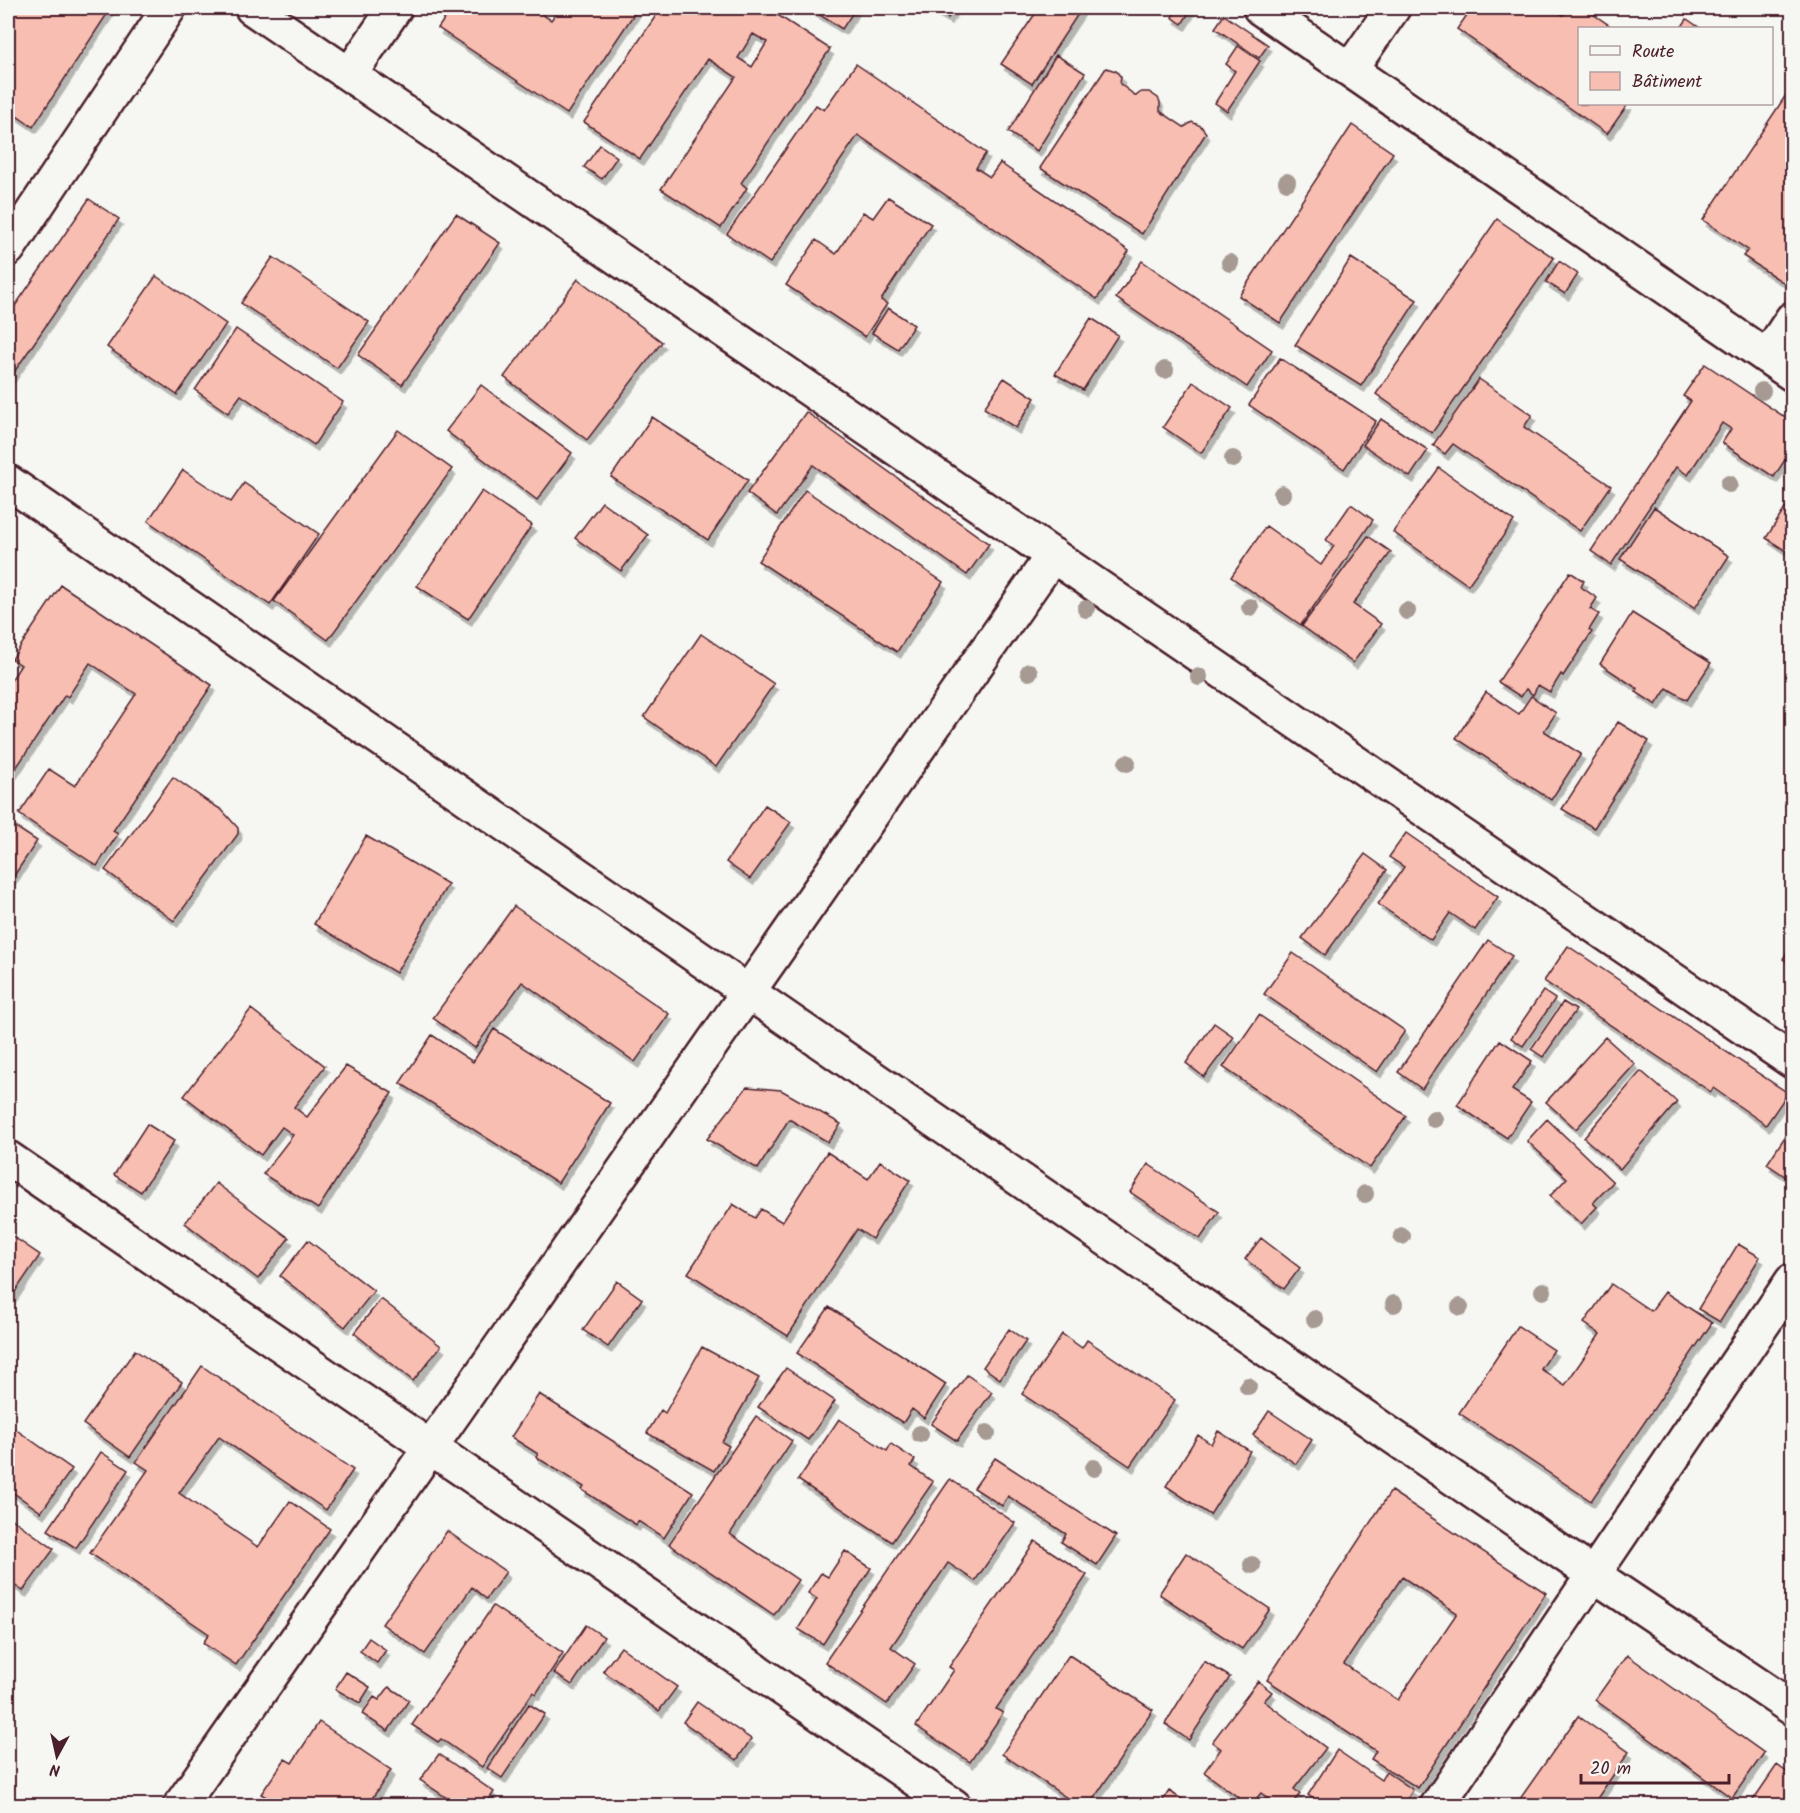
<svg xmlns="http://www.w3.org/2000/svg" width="1800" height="1813" viewBox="0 0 1800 1813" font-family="Kalam,sans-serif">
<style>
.building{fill:#f8beb1;stroke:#4a1f2b;stroke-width:1.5;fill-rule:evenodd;filter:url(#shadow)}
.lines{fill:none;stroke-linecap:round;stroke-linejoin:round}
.minor-casing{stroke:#4a1f2b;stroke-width:38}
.minor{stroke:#f6f6f2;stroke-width:33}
.tree{fill:#a69a93}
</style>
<defs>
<filter id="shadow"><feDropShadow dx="3.5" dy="6" stdDeviation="0" flood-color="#0004"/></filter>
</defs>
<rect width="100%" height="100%" fill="#f6f6f2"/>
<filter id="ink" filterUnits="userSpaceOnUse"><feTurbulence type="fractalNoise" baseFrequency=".0167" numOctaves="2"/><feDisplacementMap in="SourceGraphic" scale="12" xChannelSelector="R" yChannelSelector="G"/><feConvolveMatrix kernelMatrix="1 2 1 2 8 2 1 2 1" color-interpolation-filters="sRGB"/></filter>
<g filter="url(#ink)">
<path class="building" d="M 8,8 L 111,8 L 33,127 L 8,110 Z
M 452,8 L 532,8 L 551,20 L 560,8 L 638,8 L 567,114 L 438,28 Z
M 661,8 L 767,8 L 830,49 L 741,183 L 747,188 L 721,228 L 661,189 L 736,77 L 708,59 L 640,159 L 584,122 ZM 753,34 L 767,42 L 752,67 L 738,58 Z
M 809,8 L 856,8 L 842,29 Z
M 931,8 L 955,8 L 948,18 Z
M 1039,8 L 1082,8 L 1032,84 L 1001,64 Z
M 1178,8 L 1192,8 L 1182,24 L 1172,17 Z
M 1472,8 L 1552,8 L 1563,15 L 1568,8 L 1584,8 L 1609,25 L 1607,28 L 1580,28 L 1580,104 L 1628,104 L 1607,134 L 1457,29 Z
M 1224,15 L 1268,45 L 1259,58 L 1215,28 Z
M 1687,19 L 1700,28 L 1681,28 Z
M 1238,46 L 1260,61 L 1227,111 L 1215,103 L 1235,71 L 1226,64 Z
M 1056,55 L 1085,73 L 1037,151 L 1008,132 Z
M 856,64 L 986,153 L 976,168 L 990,177 L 1000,163 L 1129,251 L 1097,299 L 858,135 L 770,263 L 727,234 L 816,105 L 824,110 Z
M 1106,68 L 1116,71 L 1121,77 L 1120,84 L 1136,96 L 1141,92 L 1149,92 L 1158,98 L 1160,102 L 1160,111 L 1184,127 L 1192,122 L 1201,126 L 1206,133 L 1142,234 L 1040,168 Z
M 1792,86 L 1792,276 L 1787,285 L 1743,256 L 1748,250 L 1703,220 Z
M 1352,125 L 1393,153 L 1280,323 L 1239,296 Z
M 600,145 L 617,157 L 602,179 L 584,167 Z
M 888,197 L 931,224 L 881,300 L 887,304 L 865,337 L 786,285 L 816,240 L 836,254 L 863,212 L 873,218 Z
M 89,199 L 119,219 L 8,381 L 8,316 Z
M 456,214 L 500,243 L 402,385 L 358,355 Z
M 1497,219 L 1554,258 L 1432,433 L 1376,394 Z
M 273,257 L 369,322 L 337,368 L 241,303 Z
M 1351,258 L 1417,300 L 1361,386 L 1295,345 Z
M 1142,261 L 1272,350 L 1247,387 L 1116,298 Z
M 1559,261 L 1578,274 L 1565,294 L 1546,282 Z
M 156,276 L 226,324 L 177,395 L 107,347 Z
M 578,279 L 662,342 L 587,440 L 504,377 Z
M 888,308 L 914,325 L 898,349 L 872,333 Z
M 1091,318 L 1118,335 L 1083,390 L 1055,374 Z
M 236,329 L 343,402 L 314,445 L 241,395 L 228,413 L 195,390 Z
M 1280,358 L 1376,421 L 1344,469 L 1249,405 Z
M 1705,364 L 1792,422 L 1792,458 L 1788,455 L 1774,477 L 1722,443 L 1731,429 L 1722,423 L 1688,475 L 1676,467 L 1611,565 L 1591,551 L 1691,401 L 1683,396 Z
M 1004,378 L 1035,398 L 1016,428 L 984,408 Z
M 1479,379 L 1532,415 L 1524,427 L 1611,486 L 1580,531 L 1453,444 L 1445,454 L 1433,445 Z
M 1193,382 L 1232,408 L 1201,453 L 1163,427 Z
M 481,385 L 572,453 L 537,500 L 446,431 Z
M 806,412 L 989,544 L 967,575 L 813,465 L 777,515 L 747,493 Z
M 652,417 L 748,480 L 708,540 L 611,477 Z
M 1381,419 L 1428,450 L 1410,477 L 1363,445 Z
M 398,430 L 452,469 L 328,640 L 274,601 Z
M 1439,468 L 1514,521 L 1468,585 L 1393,532 Z
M 183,470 L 231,502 L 244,483 L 319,534 L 270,605 L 148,521 Z
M 805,490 L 943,582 L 897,652 L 758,561 Z
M 482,491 L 532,525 L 468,619 L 417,586 Z
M 1792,498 L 1792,549 L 1789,553 L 1766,538 Z
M 602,502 L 648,535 L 621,571 L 575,538 Z
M 1351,504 L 1373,520 L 1301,625 L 1231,577 L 1266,526 L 1321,565 L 1334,546 L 1326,540 Z
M 1654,507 L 1729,556 L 1695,608 L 1620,559 Z
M 1368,536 L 1391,552 L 1353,604 L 1381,624 L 1353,663 L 1302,626 Z
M 1570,572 L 1584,581 L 1581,587 L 1597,598 L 1590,609 L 1599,614 L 1589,630 L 1592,632 L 1563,676 L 1561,674 L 1550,692 L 1538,685 L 1533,695 L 1526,689 L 1521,697 L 1498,682 Z
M 61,585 L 212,685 L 113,831 L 118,834 L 97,866 L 19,814 L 49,769 L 75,786 L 136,694 L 90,663 L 68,697 L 65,695 L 8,780 L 8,685 L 21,665 L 12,659 Z
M 1632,613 L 1711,663 L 1687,700 L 1667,688 L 1656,705 L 1636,692 L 1638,689 L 1600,664 Z
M 701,634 L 774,684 L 716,767 L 644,717 Z
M 1486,692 L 1519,714 L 1531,696 L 1556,713 L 1544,731 L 1581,754 L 1551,800 L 1456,738 Z
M 1618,722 L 1649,741 L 1594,828 L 1562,809 Z
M 173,777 L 207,801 L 222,810 L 238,828 L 238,834 L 174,921 L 105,870 Z
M 765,805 L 791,822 L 750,879 L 726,862 Z
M 8,822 L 37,841 L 8,885 Z
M 1406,833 L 1498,897 L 1475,930 L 1450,913 L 1431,940 L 1378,904 L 1404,867 L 1389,857 Z
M 366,836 L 448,884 L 396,973 L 314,924 Z
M 1365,854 L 1387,870 L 1325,955 L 1302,938 Z
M 514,906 L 669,1014 L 635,1062 L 522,982 L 475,1048 L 433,1018 Z
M 1488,940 L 1512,956 L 1422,1089 L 1398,1072 Z
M 1792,944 L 1792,965 L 1783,959 Z
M 1568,946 L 1788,1093 L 1766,1125 L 1713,1088 L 1711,1092 L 1544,981 Z
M 1293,953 L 1405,1031 L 1377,1072 L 1264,994 Z
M 1543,991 L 1555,999 L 1523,1046 L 1511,1038 Z
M 1563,1002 L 1576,1010 L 1543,1057 L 1531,1049 Z
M 251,1009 L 325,1066 L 294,1107 L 307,1117 L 346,1066 L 392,1093 L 318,1209 L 263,1174 L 293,1135 L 282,1127 L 261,1155 L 184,1096 Z
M 1259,1015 L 1406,1116 L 1370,1168 L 1223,1067 Z
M 1214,1023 L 1234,1037 L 1204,1077 L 1186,1063 Z
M 494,1029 L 610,1103 L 558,1183 L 400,1083 L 432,1035 L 473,1062 Z
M 1605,1037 L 1635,1064 L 1576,1129 L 1546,1102 Z
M 1500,1040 L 1532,1061 L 1512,1090 L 1531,1102 L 1507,1138 L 1457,1105 Z
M 1641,1071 L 1677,1102 L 1620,1169 L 1584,1138 Z
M 747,1087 L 781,1090 L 841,1124 L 828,1142 L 789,1119 L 758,1169 L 707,1139 Z
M 1547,1119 L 1613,1182 L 1593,1203 L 1597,1207 L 1581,1224 L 1550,1196 L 1567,1178 L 1527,1141 Z
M 147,1124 L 174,1141 L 141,1192 L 114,1175 Z
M 1792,1126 L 1792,1181 L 1767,1164 Z
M 827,1152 L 868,1179 L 880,1161 L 910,1180 L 872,1239 L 857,1229 L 788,1336 L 688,1273 L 733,1204 L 755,1218 L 761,1209 L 782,1222 Z
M 1148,1164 L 1219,1212 L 1200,1239 L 1130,1192 Z
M 216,1183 L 289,1238 L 258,1279 L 185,1223 Z
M 8,1233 L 40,1255 L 8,1302 Z
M 1261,1238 L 1300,1268 L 1284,1289 L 1245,1259 Z
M 308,1240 L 374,1291 L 345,1327 L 280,1276 Z
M 1738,1244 L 1760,1257 L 1720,1322 L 1698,1309 Z
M 617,1281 L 642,1299 L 608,1347 L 583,1330 Z
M 1611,1284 L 1651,1311 L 1665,1292 L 1712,1323 L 1591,1501 L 1459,1413 L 1518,1326 L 1554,1350 L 1541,1369 L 1565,1385 L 1600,1334 L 1584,1323 Z
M 381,1299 L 441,1346 L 413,1381 L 354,1333 Z
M 829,1307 L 946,1384 L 924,1418 L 912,1409 L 903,1423 L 797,1353 Z
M 1009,1329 L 1026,1341 L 1000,1379 L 983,1367 Z
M 1062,1334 L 1082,1348 L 1087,1340 L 1175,1400 L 1130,1466 L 1022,1394 Z
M 702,1347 L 759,1378 L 722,1442 L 729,1446 L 714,1471 L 647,1433 L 661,1410 L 665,1413 Z
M 135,1350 L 182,1382 L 130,1457 L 83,1424 Z
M 202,1366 L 353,1470 L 326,1510 L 219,1437 L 179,1493 L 258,1547 L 290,1501 L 330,1529 L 236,1665 L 203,1643 L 209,1634 L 90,1553 L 148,1470 L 136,1462 Z
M 786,1368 L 835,1401 L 808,1440 L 758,1407 Z
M 967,1375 L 992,1392 L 957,1441 L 931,1424 Z
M 539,1394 L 693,1492 L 664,1538 L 638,1521 L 636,1525 L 582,1490 L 584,1487 L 536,1457 L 538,1454 L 511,1437 Z
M 1269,1411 L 1312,1440 L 1296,1464 L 1253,1435 Z
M 756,1416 L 792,1441 L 730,1534 L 798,1580 L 774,1615 L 669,1544 Z
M 839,1419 L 887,1451 L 891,1444 L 915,1460 L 911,1466 L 933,1482 L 892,1542 L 798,1480 Z
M 8,1424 L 72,1469 L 41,1512 L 8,1489 Z
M 1218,1431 L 1250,1451 L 1210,1515 L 1166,1486 L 1198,1435 L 1211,1444 Z
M 101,1452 L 128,1470 L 76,1548 L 48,1530 Z
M 995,1458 L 1116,1536 L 1097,1565 L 1061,1542 L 1066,1534 L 1008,1496 L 1002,1506 L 974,1488 Z
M 950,1479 L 1015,1523 L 975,1581 L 948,1563 L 891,1647 L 915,1664 L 887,1704 L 825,1662 Z
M 1391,1491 L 1546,1593 L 1418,1788 L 1371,1759 L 1376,1751 L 1267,1680 ZM 1402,1577 L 1457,1613 L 1398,1700 L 1344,1664 Z
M 8,1516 L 54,1549 L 23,1591 L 8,1581 Z
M 447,1531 L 506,1572 L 486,1599 L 472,1587 L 425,1654 L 382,1624 Z
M 1035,1541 L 1087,1575 L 996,1709 L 1003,1713 L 970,1762 L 916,1726 L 954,1670 L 949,1667 Z
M 845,1551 L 871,1568 L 823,1644 L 798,1629 L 817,1599 L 808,1593 L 821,1573 L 828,1577 Z
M 1186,1553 L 1270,1609 L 1242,1649 L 1159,1594 Z
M 493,1606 L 563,1653 L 536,1694 L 533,1692 L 482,1767 L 441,1739 L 438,1742 L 412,1725 Z
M 586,1625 L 604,1637 L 572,1685 L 554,1673 Z
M 369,1638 L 386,1650 L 377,1663 L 360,1651 Z
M 621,1647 L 677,1687 L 659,1711 L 603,1671 Z
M 1069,1655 L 1153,1710 L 1089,1806 L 1079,1806 L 1002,1754 Z
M 1627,1655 L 1764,1753 L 1732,1798 L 1595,1700 Z
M 1204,1661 L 1230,1677 L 1189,1740 L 1165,1724 Z
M 346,1672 L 370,1687 L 360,1703 L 335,1689 Z
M 1258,1681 L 1272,1692 L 1264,1701 L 1326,1748 L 1294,1789 L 1300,1794 L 1290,1806 L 1278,1806 L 1261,1793 L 1250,1806 L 1204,1772 L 1221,1749 L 1212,1742 Z
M 389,1687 L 409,1700 L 388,1731 L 362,1714 L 374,1697 L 379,1700 Z
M 697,1702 L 751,1739 L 737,1760 L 683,1722 Z
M 529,1704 L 545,1714 L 502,1778 L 487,1768 Z
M 1578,1716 L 1629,1752 L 1592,1806 L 1515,1806 Z
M 319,1722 L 391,1770 L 367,1806 L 263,1806 L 268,1798 L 261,1794 L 285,1759 L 292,1763 Z
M 1337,1750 L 1381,1780 L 1386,1771 L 1413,1790 L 1403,1806 L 1318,1806 L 1319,1803 L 1308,1795 Z
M 439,1754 L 494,1792 L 485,1806 L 459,1806 L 420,1780 Z
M 1777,1765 L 1792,1776 L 1792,1806 L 1749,1806 Z
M 1169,1791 L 1188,1803 L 1186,1806 L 1159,1806 Z"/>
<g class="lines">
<g class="minor-casing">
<path id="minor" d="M 252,8 L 1792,1061
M 1260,8 L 1792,374
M 1350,70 L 1393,8
M 350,74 L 395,8
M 8,249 L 169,8
M 1767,357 L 1792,319
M 8,482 L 1594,1575 L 1792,1708
M 8,1158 L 954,1806
M 180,1806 L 1053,555
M 1437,1806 L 1792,1281"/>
</g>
<use href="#minor" class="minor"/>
</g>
<g class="tree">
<circle cx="1287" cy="182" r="9"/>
<circle cx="1230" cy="263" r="9"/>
<circle cx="1165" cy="370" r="9"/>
<circle cx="1762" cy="391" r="9"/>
<circle cx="1233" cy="459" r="9"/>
<circle cx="1729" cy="484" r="9"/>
<circle cx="1282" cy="494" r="9"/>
<circle cx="1250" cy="607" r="9"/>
<circle cx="1086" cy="609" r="9"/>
<circle cx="1407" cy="611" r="9"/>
<circle cx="1029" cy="672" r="9"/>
<circle cx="1199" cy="677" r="9"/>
<circle cx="1127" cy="763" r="9"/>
<circle cx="1434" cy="1119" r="9"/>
<circle cx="1365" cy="1194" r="9"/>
<circle cx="1402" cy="1236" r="9"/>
<circle cx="1543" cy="1291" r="9"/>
<circle cx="1394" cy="1304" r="9"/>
<circle cx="1460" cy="1307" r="9"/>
<circle cx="1315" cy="1319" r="9"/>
<circle cx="1248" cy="1386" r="9"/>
<circle cx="987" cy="1433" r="9"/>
<circle cx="920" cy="1434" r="9"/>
<circle cx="1094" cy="1468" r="9"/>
<circle cx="1252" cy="1565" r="9"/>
</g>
</g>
<rect width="1800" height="1813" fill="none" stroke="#f6f6f2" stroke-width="30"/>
<rect x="15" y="15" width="1770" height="1783" fill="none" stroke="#4a1f2b" stroke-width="2" filter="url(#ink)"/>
<rect x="1578" y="27" width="195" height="78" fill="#f6f6f2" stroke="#b1a0a2" stroke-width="1.5"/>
<rect x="1590" y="46" width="30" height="9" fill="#f6f6f2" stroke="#b1a0a2" stroke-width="1.5"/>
<text x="1632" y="57" font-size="18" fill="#4a1f2b">Route</text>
<rect x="1590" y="72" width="30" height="18" fill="#f8beb1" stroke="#b1a0a2" stroke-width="1.5"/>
<text x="1632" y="87" font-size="18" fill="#4a1f2b">Bâtiment</text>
<g transform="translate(57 1756) rotate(188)" stroke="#f6f6f2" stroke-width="4.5" paint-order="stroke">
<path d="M0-4.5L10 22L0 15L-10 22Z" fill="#4a1f2b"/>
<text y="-9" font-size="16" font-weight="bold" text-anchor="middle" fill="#4a1f2b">N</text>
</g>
<path d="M1581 1774v9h148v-9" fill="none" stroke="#4a1f2b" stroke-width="3"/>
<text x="1590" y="1774" font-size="18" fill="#4a1f2b" stroke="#f6f6f2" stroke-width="4.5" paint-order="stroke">20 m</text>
</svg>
